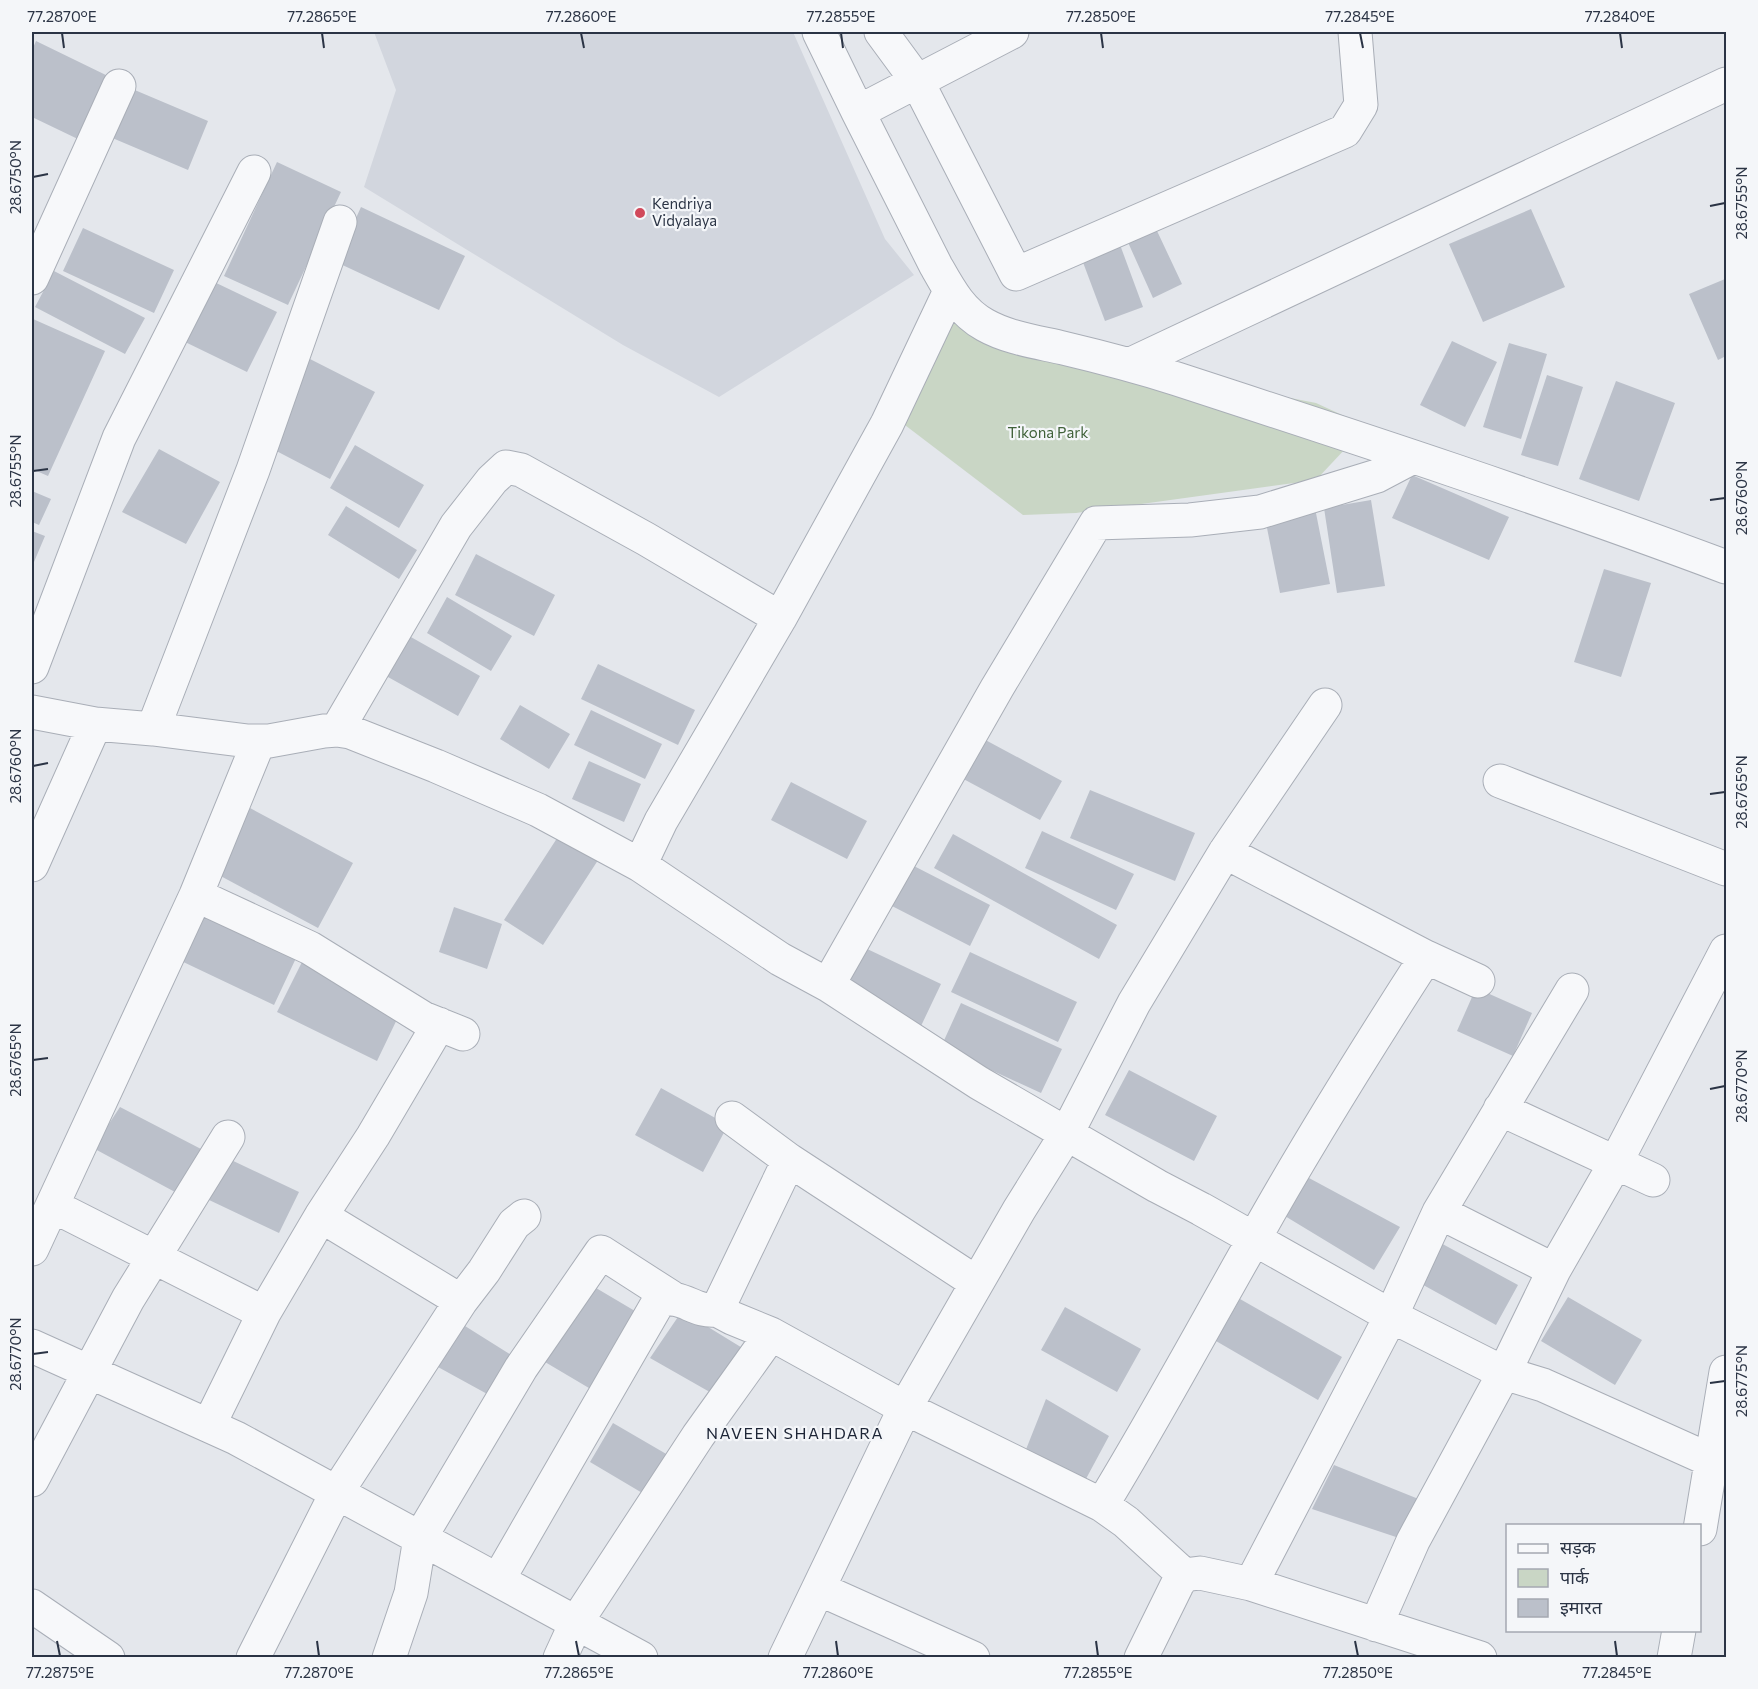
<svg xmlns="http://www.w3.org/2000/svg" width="1758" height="1689" viewBox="0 0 1758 1689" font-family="Commissioner,'Noto Sans Devanagari',sans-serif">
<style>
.built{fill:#d2d6de}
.green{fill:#c9d6c5}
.building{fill:#bbc0ca}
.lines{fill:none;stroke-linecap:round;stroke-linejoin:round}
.street-casing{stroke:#a9aeb7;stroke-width:35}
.street{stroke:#f7f8fa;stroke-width:33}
.ticks{fill:none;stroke:#2b3445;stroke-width:2}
.poi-dot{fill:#d1495b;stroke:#f4f6f9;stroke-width:2}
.labels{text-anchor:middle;stroke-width:4.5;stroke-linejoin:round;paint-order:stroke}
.poi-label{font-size:15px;fill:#2b3445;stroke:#f4f6f9;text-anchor:start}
.park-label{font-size:15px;fill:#3f6138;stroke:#f4f6f9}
.neighbourhood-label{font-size:16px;letter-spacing:1.5px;fill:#1d2536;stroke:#f4f6f9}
.neatline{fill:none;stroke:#2b3445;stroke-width:2}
.ticks-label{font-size:15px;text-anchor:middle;fill:#2b3445}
</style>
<rect width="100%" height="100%" fill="#e4e7ec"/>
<path class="built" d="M 374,32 L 793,32 L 885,239 L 914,275 L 719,397 L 623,345 L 364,187 L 396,90 Z"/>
<path class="green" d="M 935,295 L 969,335 L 1316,403 L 1353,420 L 1361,432 L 1316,480 L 1076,513 L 1023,515 L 897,419 Z"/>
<path class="building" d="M 36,41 L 112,78 L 82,141 L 32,117 L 32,50 Z
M 130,88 L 208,121 L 188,170 L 110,137 Z
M 277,162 L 341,192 L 288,305 L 224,276 Z
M 361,207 L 465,256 L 439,310 L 336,262 Z
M 1531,209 L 1565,287 L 1483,322 L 1449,244 Z
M 1150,216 L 1182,284 L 1153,298 L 1122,229 Z
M 83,228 L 174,270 L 154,313 L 63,271 Z
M 1119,242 L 1143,307 L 1105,321 L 1081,257 Z
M 54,271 L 145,318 L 125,354 L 35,307 Z
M 1725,279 L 1726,283 L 1726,356 L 1718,360 L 1689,294 Z
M 210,280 L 277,312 L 247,372 L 181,340 Z
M 33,319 L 105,351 L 48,476 L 32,469 Z
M 1452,341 L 1497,362 L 1465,427 L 1420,405 Z
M 1509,343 L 1547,354 L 1521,439 L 1483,427 Z
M 308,358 L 375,392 L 330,479 L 263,444 Z
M 1547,375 L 1583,387 L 1558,466 L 1521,455 Z
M 1616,381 L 1675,403 L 1639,501 L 1579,479 Z
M 355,445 L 424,485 L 399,528 L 330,488 Z
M 159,449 L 220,482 L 186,544 L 122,512 Z
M 1412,475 L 1509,517 L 1489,560 L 1392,518 Z
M 32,491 L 51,499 L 39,525 L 32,522 Z
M 1371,500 L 1385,586 L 1337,593 L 1324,508 Z
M 1314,503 L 1330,584 L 1280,593 L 1264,513 Z
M 346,506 L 417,550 L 399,579 L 328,535 Z
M 32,531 L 45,536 L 34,562 L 32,561 Z
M 476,554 L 555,595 L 534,636 L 455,595 Z
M 1604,569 L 1651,583 L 1621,677 L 1574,662 Z
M 447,597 L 512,636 L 491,671 L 427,633 Z
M 402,632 L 480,676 L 458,716 L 379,672 Z
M 598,664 L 695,710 L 678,745 L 581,699 Z
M 520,705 L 570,734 L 549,769 L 500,739 Z
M 591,710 L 662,744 L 645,779 L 574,745 Z
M 978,736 L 1062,781 L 1040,820 L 956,775 Z
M 589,761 L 641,784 L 624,822 L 572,799 Z
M 791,782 L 867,821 L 847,859 L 771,820 Z
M 1090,790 L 1195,833 L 1175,881 L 1070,838 Z
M 250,808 L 353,863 L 318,928 L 215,873 Z
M 563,829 L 602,854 L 543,945 L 504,920 Z
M 1042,831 L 1134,874 L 1116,910 L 1025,868 Z
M 953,834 L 1117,925 L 1099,959 L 934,868 Z
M 910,864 L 990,905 L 970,946 L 890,905 Z
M 454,907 L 502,924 L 487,969 L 439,952 Z
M 200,911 L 297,956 L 274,1005 L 177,959 Z
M 863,947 L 941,984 L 921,1026 L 843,989 Z
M 970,952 L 1077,1002 L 1058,1042 L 951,992 Z
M 302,962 L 400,1013 L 377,1061 L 277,1012 Z
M 1476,988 L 1532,1013 L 1513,1056 L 1457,1031 Z
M 961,1003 L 1062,1049 L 1041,1093 L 941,1047 Z
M 1129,1070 L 1217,1116 L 1194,1161 L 1105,1115 Z
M 661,1088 L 728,1125 L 703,1172 L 635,1135 Z
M 120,1107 L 201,1149 L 175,1192 L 93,1148 Z
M 227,1158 L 299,1192 L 279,1233 L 207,1199 Z
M 1296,1171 L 1400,1227 L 1374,1270 L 1275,1210 Z
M 1437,1241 L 1518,1285 L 1496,1325 L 1416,1281 Z
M 591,1285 L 640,1314 L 594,1391 L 545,1362 Z
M 1568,1297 L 1642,1340 L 1615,1385 L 1541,1341 Z
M 1240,1299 L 1342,1357 L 1318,1400 L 1216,1341 Z
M 1065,1307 L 1141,1349 L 1117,1392 L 1041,1350 Z
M 682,1311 L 744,1349 L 715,1395 L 650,1358 Z
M 465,1326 L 513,1356 L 489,1395 L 438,1367 Z
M 1046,1399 L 1109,1436 L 1080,1490 L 1023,1457 Z
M 613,1423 L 668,1455 L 644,1494 L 590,1462 Z
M 1334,1465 L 1421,1500 L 1399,1538 L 1312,1509 Z"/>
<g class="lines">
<g class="street-casing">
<path id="street" d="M 819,32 L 858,112 L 936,266 C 949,289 961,312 985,325 C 1008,338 1037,342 1063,348 C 1101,357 1139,367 1177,379 C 1361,439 1545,499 1726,567
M 881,32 L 917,81 L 1016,274 L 1345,131 L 1361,105 L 1355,32
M 858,112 L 1012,32
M 32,278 L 119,86
M 1131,364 L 1726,84
M 32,667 L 119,438 L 254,172
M 32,712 L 95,724 L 153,729 L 248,741 L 269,741 L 324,731 L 337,730 L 350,732 L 436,766 L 538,810 L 640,865 L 780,959 L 828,985 L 979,1083 L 1157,1186 L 1201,1209 L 1391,1316 L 1504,1373 L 1543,1385 L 1710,1460
M 153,729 L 253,470 L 340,222
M 337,730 L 456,526 L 492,480 L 506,467 L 521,470 L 646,539 L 780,618
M 1500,781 L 1726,869
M 1225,852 L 1426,957 L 1478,981
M 32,865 L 95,724
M 640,865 L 661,821 L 780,618 L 887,424 L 950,291
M 196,895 L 310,948 L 423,1018 L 463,1034
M 828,985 L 997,688 L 1096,523 L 1190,520 L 1260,512 L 1377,476 L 1413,457
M 1500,1109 L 1653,1180
M 732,1118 L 789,1160 L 977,1283
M 789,1160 L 717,1310 L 732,1318 L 771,1334 L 905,1408 L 1102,1505 L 1126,1522 L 1184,1575
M 53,1206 L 264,1313
M 1439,1212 L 1554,1270
M 321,1216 L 461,1301
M 32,1249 L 196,895 L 259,741
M 32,1346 L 236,1438 L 641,1658
M 209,1425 L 264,1313 L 321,1216 L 373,1136 L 439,1024
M 32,1480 L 128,1299 L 228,1137
M 1102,1505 C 1155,1418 1203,1329 1253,1241 C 1307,1144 1366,1050 1426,957
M 1700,1529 L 1726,1372
M 498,1580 L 659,1301 C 683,1293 693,1313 717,1310
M 1251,1584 L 1391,1316 L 1439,1212 L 1572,990
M 819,1589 L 973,1658
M 32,1606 L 108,1658
M 1376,1625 L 1413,1541 L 1504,1373 L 1554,1270 L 1616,1162 L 1726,951
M 253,1658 L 337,1492 L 461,1301 L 484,1271 L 514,1224 L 524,1216
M 389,1658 L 411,1593 L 420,1538 L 521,1368 L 601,1252 L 671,1297
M 560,1658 L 577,1621 L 698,1436 L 771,1334
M 785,1658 L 905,1408 L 1019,1210 L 1067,1133 L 1134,1003 L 1225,852 L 1325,705
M 1141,1658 L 1178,1583 L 1184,1575 L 1200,1573 L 1251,1584 L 1480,1658
M 1674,1658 L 1679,1630"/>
</g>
<use href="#street" class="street"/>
</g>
<path class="ticks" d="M 62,33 L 64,48M 322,33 L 324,48M 581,33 L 584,48M 841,33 L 843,48M 1101,33 L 1103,48M 1360,33 L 1363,48M 1620,33 L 1622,48M 33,177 L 48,174M 1710,206 L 1725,203M 33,471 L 48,469M 1710,500 L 1725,498M 33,766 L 48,763M 1710,794 L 1725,792M 33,1060 L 48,1058M 1710,1089 L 1725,1086M 33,1354 L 48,1352M 1710,1383 L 1725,1381M 57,1641 L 60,1656M 317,1641 L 319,1656M 576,1641 L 579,1656M 836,1641 L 838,1656M 1096,1641 L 1098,1656M 1355,1641 L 1358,1656M 1615,1641 L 1617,1656"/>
<circle class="poi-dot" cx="640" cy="213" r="6"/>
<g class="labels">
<g class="poi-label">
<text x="652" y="209">Kendriya<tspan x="652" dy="17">Vidyalaya</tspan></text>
</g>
<g class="park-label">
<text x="1048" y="438">Tikona Park</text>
</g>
<g class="neighbourhood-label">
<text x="795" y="1439">NAVEEN SHAHDARA</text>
</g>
</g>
<rect width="1758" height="1689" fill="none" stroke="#f4f6f9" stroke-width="66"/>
<rect x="1506" y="1524" width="195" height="108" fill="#f4f6f9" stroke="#a4a8b1" stroke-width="1.5"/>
<rect x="1518" y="1544" width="30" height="9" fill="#f7f8fa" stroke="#a4a8b1" stroke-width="1.5"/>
<text x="1560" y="1554" font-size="18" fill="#2b3445">सड़क</text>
<rect x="1518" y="1569" width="30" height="18" fill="#c9d6c5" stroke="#a4a8b1" stroke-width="1.5"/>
<text x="1560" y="1584" font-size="18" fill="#2b3445">पार्क</text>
<rect x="1518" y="1599" width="30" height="18" fill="#bbc0ca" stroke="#a4a8b1" stroke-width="1.5"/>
<text x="1560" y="1614" font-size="18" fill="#2b3445">इमारत</text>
<rect x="33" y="33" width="1692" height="1623" class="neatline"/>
<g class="ticks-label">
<text x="62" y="22">77.2870°E</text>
<text x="322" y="22">77.2865°E</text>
<text x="581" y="22">77.2860°E</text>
<text x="841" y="22">77.2855°E</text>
<text x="1101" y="22">77.2850°E</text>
<text x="1360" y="22">77.2845°E</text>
<text x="1620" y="22">77.2840°E</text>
<text transform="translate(16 177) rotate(-90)" y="5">28.6750°N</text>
<text transform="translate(1742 203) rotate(-90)" y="5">28.6755°N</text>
<text transform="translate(16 471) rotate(-90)" y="5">28.6755°N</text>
<text transform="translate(1742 498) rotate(-90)" y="5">28.6760°N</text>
<text transform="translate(16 766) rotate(-90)" y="5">28.6760°N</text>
<text transform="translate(1742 792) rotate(-90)" y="5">28.6765°N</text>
<text transform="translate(16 1060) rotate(-90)" y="5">28.6765°N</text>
<text transform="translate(1742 1086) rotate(-90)" y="5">28.6770°N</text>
<text transform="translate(16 1354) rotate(-90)" y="5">28.6770°N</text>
<text transform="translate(1742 1381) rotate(-90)" y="5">28.6775°N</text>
<text x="60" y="1678">77.2875°E</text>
<text x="319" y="1678">77.2870°E</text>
<text x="579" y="1678">77.2865°E</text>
<text x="838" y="1678">77.2860°E</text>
<text x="1098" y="1678">77.2855°E</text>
<text x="1358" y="1678">77.2850°E</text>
<text x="1617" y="1678">77.2845°E</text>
</g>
</svg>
